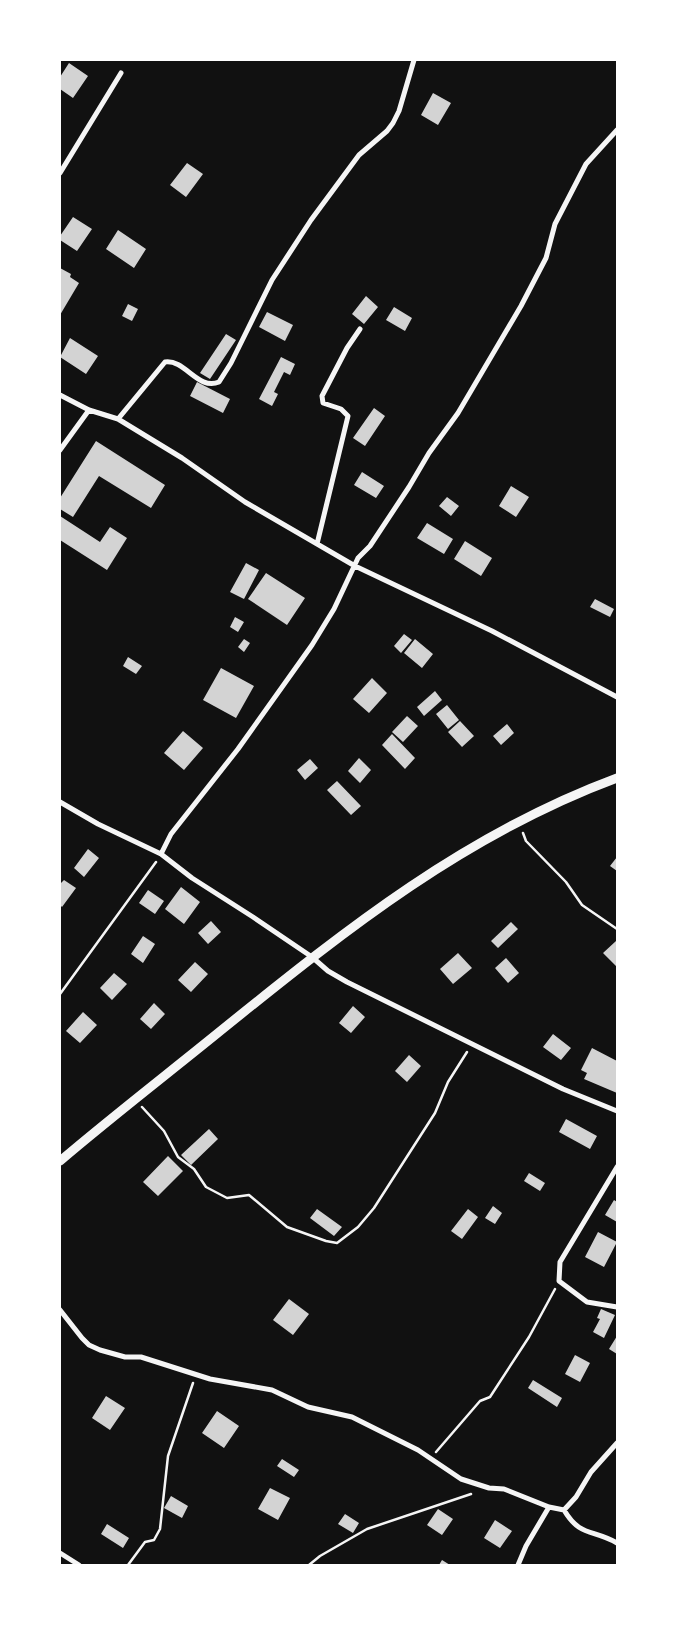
<svg xmlns="http://www.w3.org/2000/svg" width="677" height="1625" viewBox="0 0 677 1625" font-family="Figtree,sans-serif">
<style>
.building{fill:#d3d3d3}
.lines{fill:none;stroke-linecap:round;stroke-linejoin:round}
.path{stroke:#f5f5f5;stroke-width:2.5}
.minor{stroke:#f5f5f5;stroke-width:5}
.tertiary{stroke:#f5f5f5;stroke-width:9}
</style>
<rect width="100%" height="100%" fill="#111"/>
<path class="building" d="M 69,63 L 88,76 L 73,98 L 60,89 L 60,77 Z
M 433,93 L 451,103 L 438,125 L 421,115 Z
M 187,163 L 203,174 L 186,197 L 170,185 Z
M 73,217 L 92,229 L 77,251 L 60,240 L 60,236 Z
M 118,230 L 146,249 L 134,268 L 106,249 Z
M 60,268 L 71,274 L 70,277 L 79,283 L 60,315 Z
M 366,296 L 378,307 L 364,324 L 352,314 Z
M 128,304 L 138,309 L 132,321 L 122,316 Z
M 394,307 L 412,318 L 405,331 L 386,320 Z
M 267,312 L 293,325 L 285,341 L 259,327 Z
M 226,334 L 236,340 L 210,379 L 200,373 Z
M 70,338 L 98,356 L 86,374 L 60,357 Z
M 281,357 L 295,364 L 290,375 L 284,372 L 274,392 L 278,394 L 272,406 L 259,399 Z
M 197,382 L 230,399 L 223,413 L 190,396 Z
M 374,408 L 385,416 L 365,446 L 353,438 Z
M 96,441 L 165,485 L 151,508 L 99,476 L 73,517 L 60,509 L 60,498 Z
M 362,472 L 384,486 L 376,498 L 354,485 Z
M 511,486 L 529,497 L 516,517 L 499,506 Z
M 447,497 L 459,506 L 451,516 L 439,506 Z
M 60,516 L 100,542 L 110,527 L 127,538 L 107,570 L 60,540 Z
M 427,523 L 453,539 L 444,554 L 417,538 Z
M 465,541 L 492,558 L 481,576 L 454,559 Z
M 246,563 L 259,570 L 244,599 L 230,592 Z
M 266,573 L 305,598 L 287,625 L 248,599 Z
M 595,599 L 614,609 L 610,617 L 590,607 Z
M 235,617 L 244,622 L 238,632 L 230,627 Z
M 404,634 L 412,640 L 401,653 L 394,646 Z
M 244,639 L 250,643 L 244,652 L 238,647 Z
M 415,639 L 433,654 L 422,668 L 404,653 Z
M 128,657 L 142,666 L 136,674 L 123,666 Z
M 221,668 L 254,686 L 236,718 L 203,700 Z
M 372,678 L 387,693 L 369,713 L 353,699 Z
M 435,691 L 442,700 L 424,716 L 417,707 Z
M 447,705 L 459,720 L 448,729 L 436,714 Z
M 407,716 L 418,726 L 403,742 L 392,732 Z
M 460,721 L 474,736 L 462,747 L 448,732 Z
M 507,724 L 514,733 L 501,745 L 493,736 Z
M 183,731 L 203,748 L 184,770 L 164,753 Z
M 392,734 L 415,758 L 405,769 L 382,745 Z
M 359,758 L 371,770 L 360,783 L 348,771 Z
M 310,759 L 318,768 L 305,780 L 297,770 Z
M 337,781 L 361,806 L 351,815 L 327,790 Z
M 88,849 L 99,858 L 84,877 L 74,868 Z
M 617,857 L 617,871 L 610,866 Z
M 64,880 L 76,888 L 62,907 L 60,905 L 60,884 Z
M 181,887 L 200,902 L 184,924 L 165,909 Z
M 148,890 L 164,901 L 155,914 L 139,903 Z
M 211,921 L 221,932 L 208,944 L 198,933 Z
M 511,922 L 518,929 L 498,948 L 491,941 Z
M 143,936 L 155,944 L 143,963 L 131,954 Z
M 616,941 L 617,943 L 617,967 L 603,953 Z
M 458,953 L 472,968 L 453,984 L 440,969 Z
M 506,958 L 519,973 L 508,983 L 495,968 Z
M 195,962 L 208,974 L 191,992 L 178,980 Z
M 114,973 L 127,984 L 112,1000 L 100,988 Z
M 154,1003 L 165,1014 L 151,1029 L 140,1019 Z
M 353,1006 L 365,1017 L 351,1033 L 339,1023 Z
M 83,1012 L 97,1025 L 80,1043 L 66,1031 Z
M 553,1034 L 571,1048 L 561,1060 L 543,1047 Z
M 592,1048 L 617,1061 L 617,1093 L 584,1079 L 587,1073 L 581,1070 Z
M 409,1055 L 421,1066 L 407,1082 L 395,1071 Z
M 566,1119 L 597,1136 L 590,1149 L 559,1132 Z
M 209,1129 L 218,1139 L 191,1165 L 181,1155 Z
M 168,1156 L 183,1171 L 158,1196 L 143,1182 Z
M 529,1173 L 545,1183 L 540,1191 L 524,1181 Z
M 614,1200 L 617,1202 L 617,1222 L 605,1215 Z
M 493,1206 L 502,1213 L 495,1224 L 485,1218 Z
M 317,1209 L 342,1227 L 334,1236 L 310,1218 Z
M 468,1209 L 478,1217 L 462,1239 L 451,1231 Z
M 598,1232 L 617,1242 L 604,1267 L 585,1257 Z
M 289,1299 L 309,1314 L 293,1335 L 273,1320 Z
M 601,1309 L 615,1315 L 604,1338 L 593,1332 L 600,1319 L 597,1318 Z
M 617,1336 L 617,1354 L 609,1349 Z
M 575,1355 L 590,1363 L 580,1382 L 565,1374 Z
M 533,1380 L 562,1398 L 557,1407 L 528,1388 Z
M 106,1396 L 125,1408 L 110,1430 L 92,1418 Z
M 217,1411 L 239,1426 L 224,1448 L 202,1433 Z
M 282,1459 L 299,1470 L 294,1477 L 277,1466 Z
M 270,1488 L 290,1498 L 278,1520 L 258,1509 Z
M 171,1496 L 188,1506 L 182,1518 L 164,1508 Z
M 438,1509 L 453,1519 L 442,1535 L 427,1525 Z
M 345,1514 L 359,1523 L 353,1533 L 338,1524 Z
M 495,1520 L 512,1531 L 500,1548 L 484,1538 Z
M 107,1524 L 129,1538 L 123,1548 L 101,1534 Z
M 442,1560 L 450,1565 L 439,1565 Z"/>
<g class="lines">
<path class="path" d="M 523,833 L 526,841 L 566,882 L 582,905 L 617,929
M 60,994 L 156,862
M 142,1107 L 164,1131 L 178,1157 L 194,1169 L 206,1187 L 227,1198 L 249,1195 L 287,1227 L 326,1241 L 337,1243 L 358,1227 L 374,1208 L 435,1113 L 448,1082 L 467,1052
M 436,1452 L 480,1401 L 490,1397 L 529,1337 L 555,1289
M 128,1565 L 145,1542 L 154,1540 L 160,1529 L 168,1456 L 193,1383
M 309,1565 L 320,1556 L 367,1529 L 471,1494"/>
<path class="minor" d="M 60,173 L 121,73
M 60,395 L 89,410 L 118,419 L 182,458 L 245,502 L 355,566 L 492,631 L 617,697
M 118,419 L 165,362 C 185,359 198,391 219,382 L 231,363 L 272,280 L 311,220 L 359,155 L 387,131 L 393,123 L 399,111 L 414,60
M 60,450 L 89,410
M 317,544 L 348,416 L 341,409 L 323,403 L 322,396 L 347,348 L 360,329
M 60,802 L 98,824 L 161,854 L 192,878 L 253,917 L 312,957 L 328,971 L 347,982 L 563,1089 L 617,1111
M 161,854 L 171,834 L 238,749 L 312,645 L 334,609 L 358,558 L 370,546 L 409,487 L 429,453 L 458,413 L 521,306 L 546,258 L 555,224 L 586,164 L 617,130
M 617,1167 L 560,1262 L 559,1281 L 587,1302 L 617,1307
M 60,1310 L 82,1338 L 89,1345 L 100,1350 L 125,1357 L 141,1357 L 210,1379 L 272,1390 L 308,1407 L 352,1417 L 418,1450 L 461,1479 L 489,1488 L 504,1489 L 549,1507 L 564,1510 C 580,1537 592,1529 617,1543
M 564,1510 L 576,1497 L 591,1472 L 617,1443
M 60,1553 L 79,1565
M 518,1565 L 526,1546 L 549,1507"/>
<path class="tertiary" d="M 60,1161 C 114,1115 170,1072 224,1028 C 348,928 466,834 617,778"/>
</g>
<rect width="677" height="1625" fill="none" stroke="#ffffff" stroke-width="122"/>
</svg>
